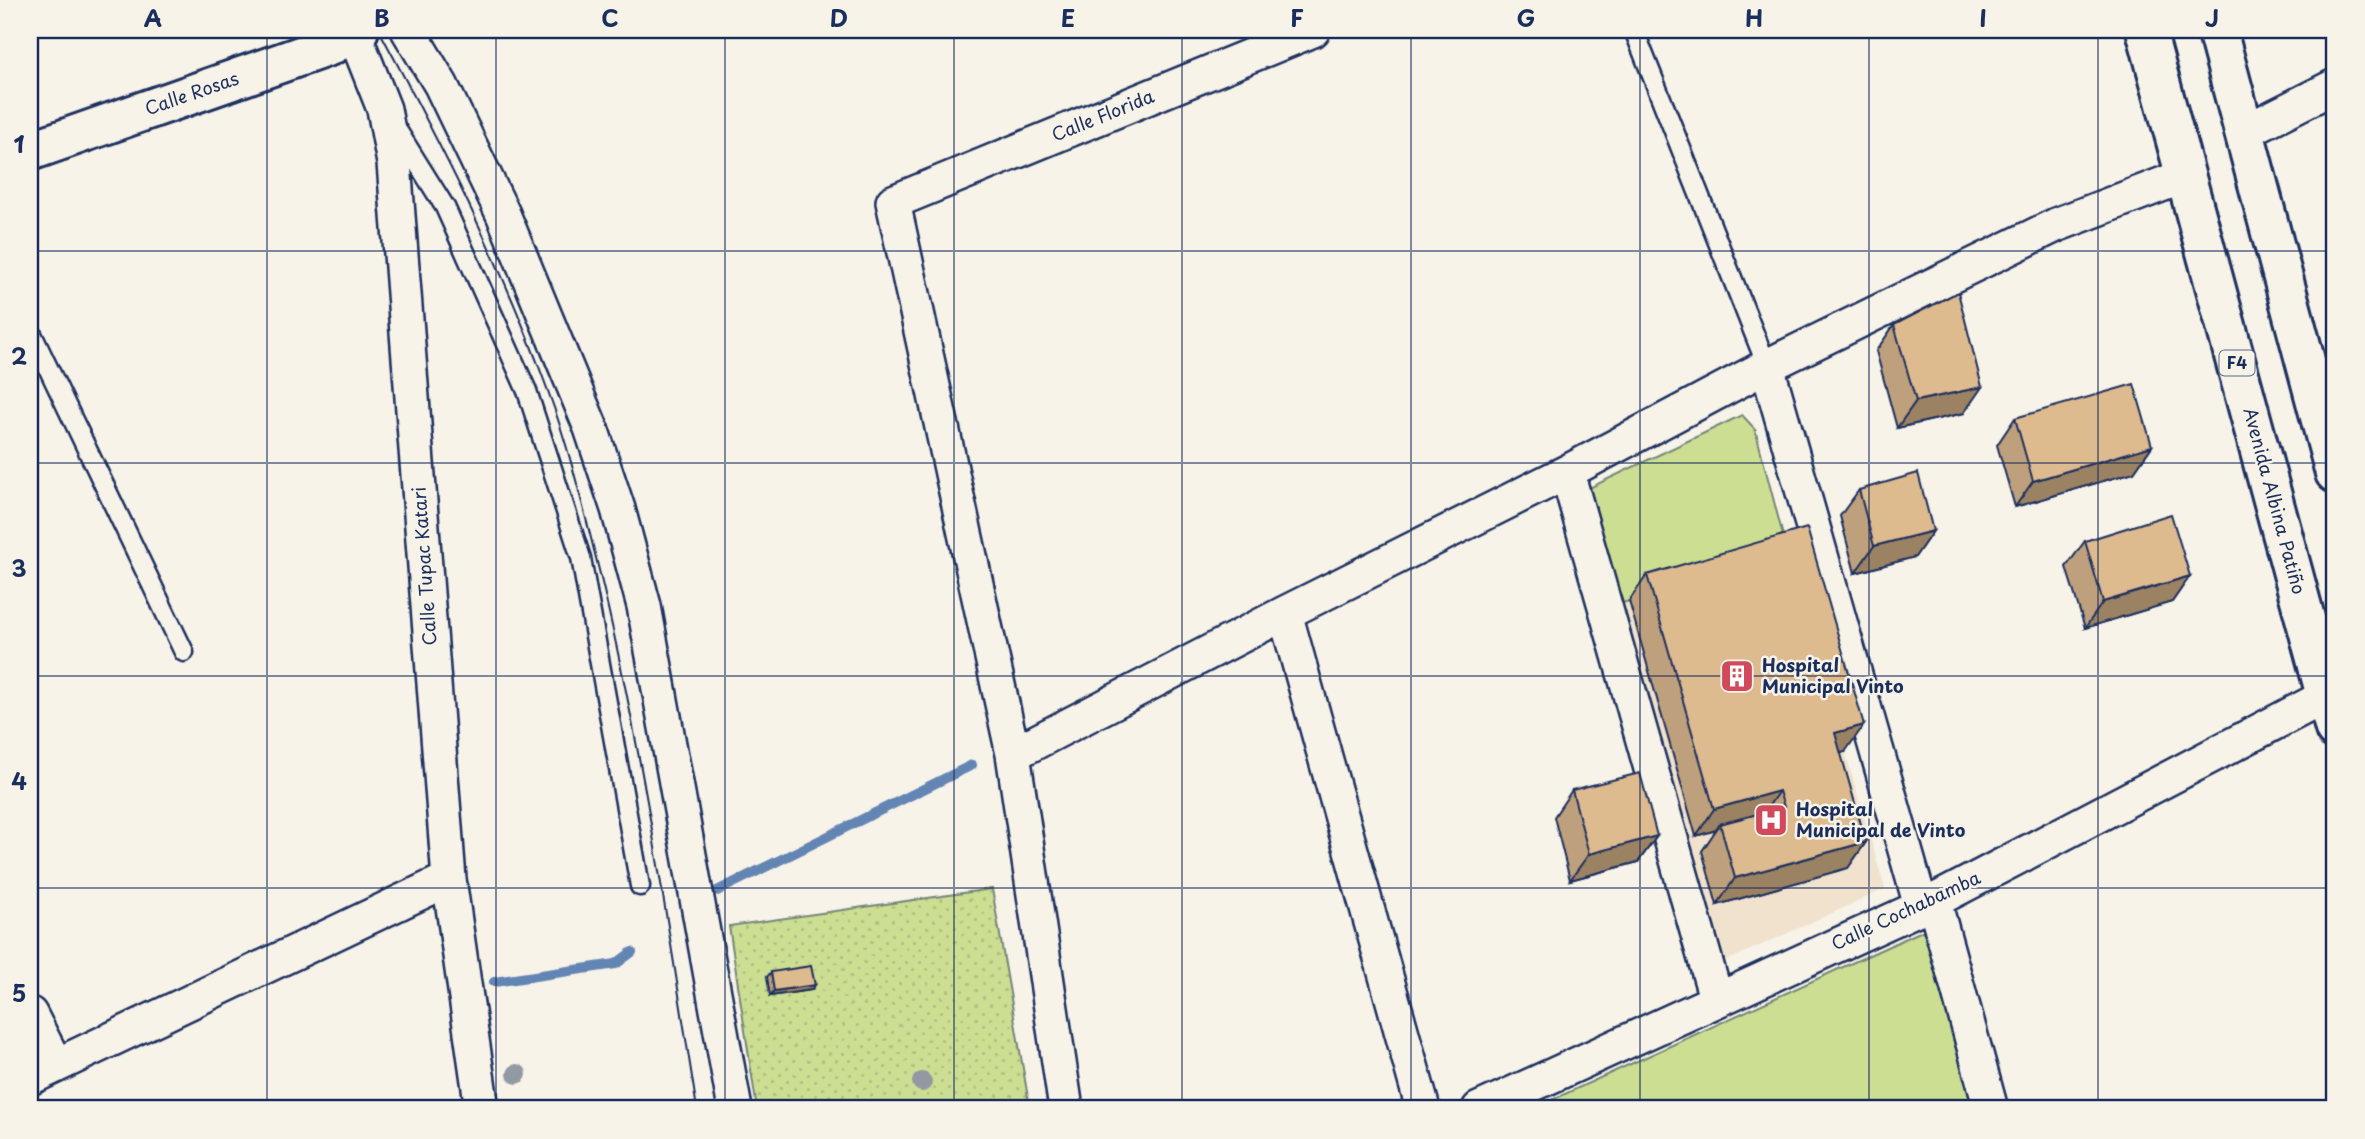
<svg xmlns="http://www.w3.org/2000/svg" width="2365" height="1139" viewBox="0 0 2365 1139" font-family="'Playpen Sans',sans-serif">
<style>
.built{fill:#f0e2cd}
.grass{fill:url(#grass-dots);stroke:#748678;stroke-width:2}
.park{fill:#ccde92;stroke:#748678;stroke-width:2}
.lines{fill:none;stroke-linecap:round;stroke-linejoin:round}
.stream{stroke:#6385b4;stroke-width:10}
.service-casing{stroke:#1b2f5e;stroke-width:23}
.minor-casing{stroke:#1b2f5e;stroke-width:38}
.tertiary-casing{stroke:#1b2f5e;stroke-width:44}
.trunk-casing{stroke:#1b2f5e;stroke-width:44}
.service{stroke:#f7f3e8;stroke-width:18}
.minor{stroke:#f7f3e8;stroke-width:33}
.tertiary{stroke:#f7f3e8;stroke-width:38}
.trunk{stroke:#f7f3e8;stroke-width:38}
.tram{stroke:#1b2f5e;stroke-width:2}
.tree{fill:#919aa2}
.wall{fill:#bfa07b;stroke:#1b2f5e;stroke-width:2}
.shaded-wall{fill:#9b8264;stroke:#1b2f5e;stroke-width:2}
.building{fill:#deba8f;stroke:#1b2f5e;stroke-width:2}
.grid{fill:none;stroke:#1b2f5e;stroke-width:2;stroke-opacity:0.55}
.labels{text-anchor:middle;stroke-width:5;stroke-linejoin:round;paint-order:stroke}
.shield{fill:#f7f3e8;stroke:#5d6a87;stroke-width:2}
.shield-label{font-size:16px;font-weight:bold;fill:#1b2f5e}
.street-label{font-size:18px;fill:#1b2f5e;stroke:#f7f3e8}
.poi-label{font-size:18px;font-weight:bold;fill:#1b2f5e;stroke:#f7f3e8;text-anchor:start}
.neatline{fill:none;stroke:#1b2f5e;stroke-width:2.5}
.grid-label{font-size:23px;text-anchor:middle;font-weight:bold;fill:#1b2f5e}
</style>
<defs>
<pattern id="grass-dots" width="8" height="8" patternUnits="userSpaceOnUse" patternTransform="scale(1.75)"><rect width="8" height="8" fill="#ccde92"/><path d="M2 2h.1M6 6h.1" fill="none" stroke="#afbf80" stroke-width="1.8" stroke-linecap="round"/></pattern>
</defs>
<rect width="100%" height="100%" fill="#f7f3e8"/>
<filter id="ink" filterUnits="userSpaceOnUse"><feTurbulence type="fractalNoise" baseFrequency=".0143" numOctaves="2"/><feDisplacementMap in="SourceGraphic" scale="14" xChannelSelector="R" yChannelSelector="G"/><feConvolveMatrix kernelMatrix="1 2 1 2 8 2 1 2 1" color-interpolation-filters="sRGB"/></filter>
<g filter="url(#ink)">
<path class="built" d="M 1788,555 L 1885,889 L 1717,965 L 1619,604 Z"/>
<path class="grass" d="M 992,889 L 1030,1109 L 757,1109 L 729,926 Z"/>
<path class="park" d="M 1742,415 L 1755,429 L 1788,555 L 1619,604 L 1587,489 Z
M 1922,931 L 1931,937 L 1977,1109 L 1532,1109 Z"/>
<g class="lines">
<path class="stream" d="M 717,891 L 972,765
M 494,982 L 616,964 L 632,952"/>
<g class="service-casing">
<path id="service" d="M 1634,30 L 1767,366
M 397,130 L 445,207 L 527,391 L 581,558 L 640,886
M 30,330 L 184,652"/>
</g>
<g class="minor-casing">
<path id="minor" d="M 408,30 L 441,85 L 503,214 L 591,428 L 618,509 L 644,606 L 735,1109
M 354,33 L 384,109 L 394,163 L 449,879 L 482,1109
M 2244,132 L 2335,86
M 1767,366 L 1921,906
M 1567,472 L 1716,998
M 1285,613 L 1423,1109
M 1013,754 L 1285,613 L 1567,472 L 1767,366 L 2056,225 L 2187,175
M 1934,901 L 1991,1109
M 30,1014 L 56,1065
M 30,1078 L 449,879
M 1066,1109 L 1013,754 L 893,202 L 1313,30
M 1479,1109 L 1934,901 L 2326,696"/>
</g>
<g class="tertiary-casing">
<path id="tertiary" d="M 30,151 L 329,46 L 359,30"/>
</g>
<g class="trunk-casing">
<path id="trunk" d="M 2146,30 L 2335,729
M 2217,30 L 2335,473"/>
</g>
<use href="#service" class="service"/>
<use href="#minor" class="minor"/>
<use href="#tertiary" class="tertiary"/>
<use href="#trunk" class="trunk"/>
<path class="tram" d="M 379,30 C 442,147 503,266 548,391 C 569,447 583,507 598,566 C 642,745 668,927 697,1109"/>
</g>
<g class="tree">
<circle cx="517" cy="1074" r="10"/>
<circle cx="922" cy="1082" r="10"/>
</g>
<path class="wall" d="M 1894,325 L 1964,413 L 1897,428 L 1876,351 Z
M 2015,418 L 2152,446 L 2134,472 L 2015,507 L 1997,445 Z
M 1859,490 L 1933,531 L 1915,557 L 1855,573 L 1840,516 Z
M 2085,541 L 2190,576 L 2172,602 L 2085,628 L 2066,567 Z
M 1647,575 L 1845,752 L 1840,753 L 1866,842 L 1848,868 L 1717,905 L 1702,851 L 1716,830 L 1696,836 L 1629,601 Z
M 1572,790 L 1657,836 L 1638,862 L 1570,880 L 1554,817 Z
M 771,972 L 811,990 L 770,996 L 767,977 Z"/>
<path class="shaded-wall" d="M 1982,387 L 1964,413 L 1897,428 L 1916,401 Z
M 2152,446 L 2134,472 L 2015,507 L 2033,481 Z
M 1933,531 L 1915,557 L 1855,573 L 1874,546 Z
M 2190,576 L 2172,602 L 2085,628 L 2103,602 Z
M 1864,725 L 1845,752 L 1816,760 L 1835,733 Z
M 1779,791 L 1761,817 L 1720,824 L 1716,830 L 1696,836 L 1714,809 Z
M 1657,836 L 1638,862 L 1570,880 L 1589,854 Z
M 1866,842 L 1848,868 L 1717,905 L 1735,878 Z
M 815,985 L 811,990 L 770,996 L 774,991 Z"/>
<path class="building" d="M 1958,292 L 1982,387 L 1916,401 L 1894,325 Z
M 2134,384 L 2152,446 L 2033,481 L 2015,418 Z
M 1918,473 L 1933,531 L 1874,546 L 1859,490 Z
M 2171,514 L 2190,576 L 2103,602 L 2085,541 Z
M 1807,528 L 1864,725 L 1835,733 L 1866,842 L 1735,878 L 1720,824 L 1784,807 L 1779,791 L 1714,809 L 1647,575 Z
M 1640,773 L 1657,836 L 1589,854 L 1572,790 Z
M 811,966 L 815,985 L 774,991 L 771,972 Z"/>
</g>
<path class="grid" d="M 267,30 L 267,1109M 496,30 L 496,1109M 725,30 L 725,1109M 954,30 L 954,1109M 1182,30 L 1182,1109M 1411,30 L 1411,1109M 1640,30 L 1640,1109M 1869,30 L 1869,1109M 2098,30 L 2098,1109M 30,251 L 2335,251M 30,463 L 2335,463M 30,676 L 2335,676M 30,888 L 2335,888"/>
<defs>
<g id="building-square" transform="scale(1.75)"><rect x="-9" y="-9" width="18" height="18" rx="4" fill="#d1495b" stroke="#f7f3e8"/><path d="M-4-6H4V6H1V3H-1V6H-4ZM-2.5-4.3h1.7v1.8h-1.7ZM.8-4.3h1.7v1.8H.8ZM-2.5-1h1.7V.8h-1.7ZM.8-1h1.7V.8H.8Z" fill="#fff"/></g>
<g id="hospital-square" transform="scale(1.75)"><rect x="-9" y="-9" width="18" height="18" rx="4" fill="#d1495b" stroke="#f7f3e8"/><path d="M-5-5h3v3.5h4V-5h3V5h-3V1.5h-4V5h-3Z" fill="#fff"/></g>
</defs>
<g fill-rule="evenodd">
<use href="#building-square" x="1737" y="676"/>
<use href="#hospital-square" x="1771" y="820"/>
</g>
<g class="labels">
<rect class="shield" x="2219.5" y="350.5" width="35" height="25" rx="5"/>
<g class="shield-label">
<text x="2237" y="369">F4</text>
</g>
<g class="street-label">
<text transform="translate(192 94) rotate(-19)" y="6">Calle Rosas</text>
<text transform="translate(1103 116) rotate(-22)" y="6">Calle Florida</text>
<text transform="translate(2274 501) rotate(75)" y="6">Avenida Albina Patiño</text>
<text transform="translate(425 566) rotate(-94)" y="6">Calle Tupac Katari</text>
<text transform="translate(1906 911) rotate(-25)" y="6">Calle Cochabamba</text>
</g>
<g class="poi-label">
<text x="1762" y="672">Hospital<tspan x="1762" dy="21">Municipal Vinto</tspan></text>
<text x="1796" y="816">Hospital<tspan x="1796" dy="21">Municipal de Vinto</tspan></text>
</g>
</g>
<rect width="2365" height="1139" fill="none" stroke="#f7f3e8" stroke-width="77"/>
<rect x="38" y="38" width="2288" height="1062" class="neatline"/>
<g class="grid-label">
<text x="153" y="27">A</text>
<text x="382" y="27">B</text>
<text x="610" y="27">C</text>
<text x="839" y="27">D</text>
<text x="1068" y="27">E</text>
<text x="1297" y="27">F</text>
<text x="1526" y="27">G</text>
<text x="1754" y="27">H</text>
<text x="1983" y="27">I</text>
<text x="2212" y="27">J</text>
<text x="19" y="153">1</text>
<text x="19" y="365">2</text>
<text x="19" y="577">3</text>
<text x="19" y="790">4</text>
<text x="19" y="1002">5</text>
</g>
</svg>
